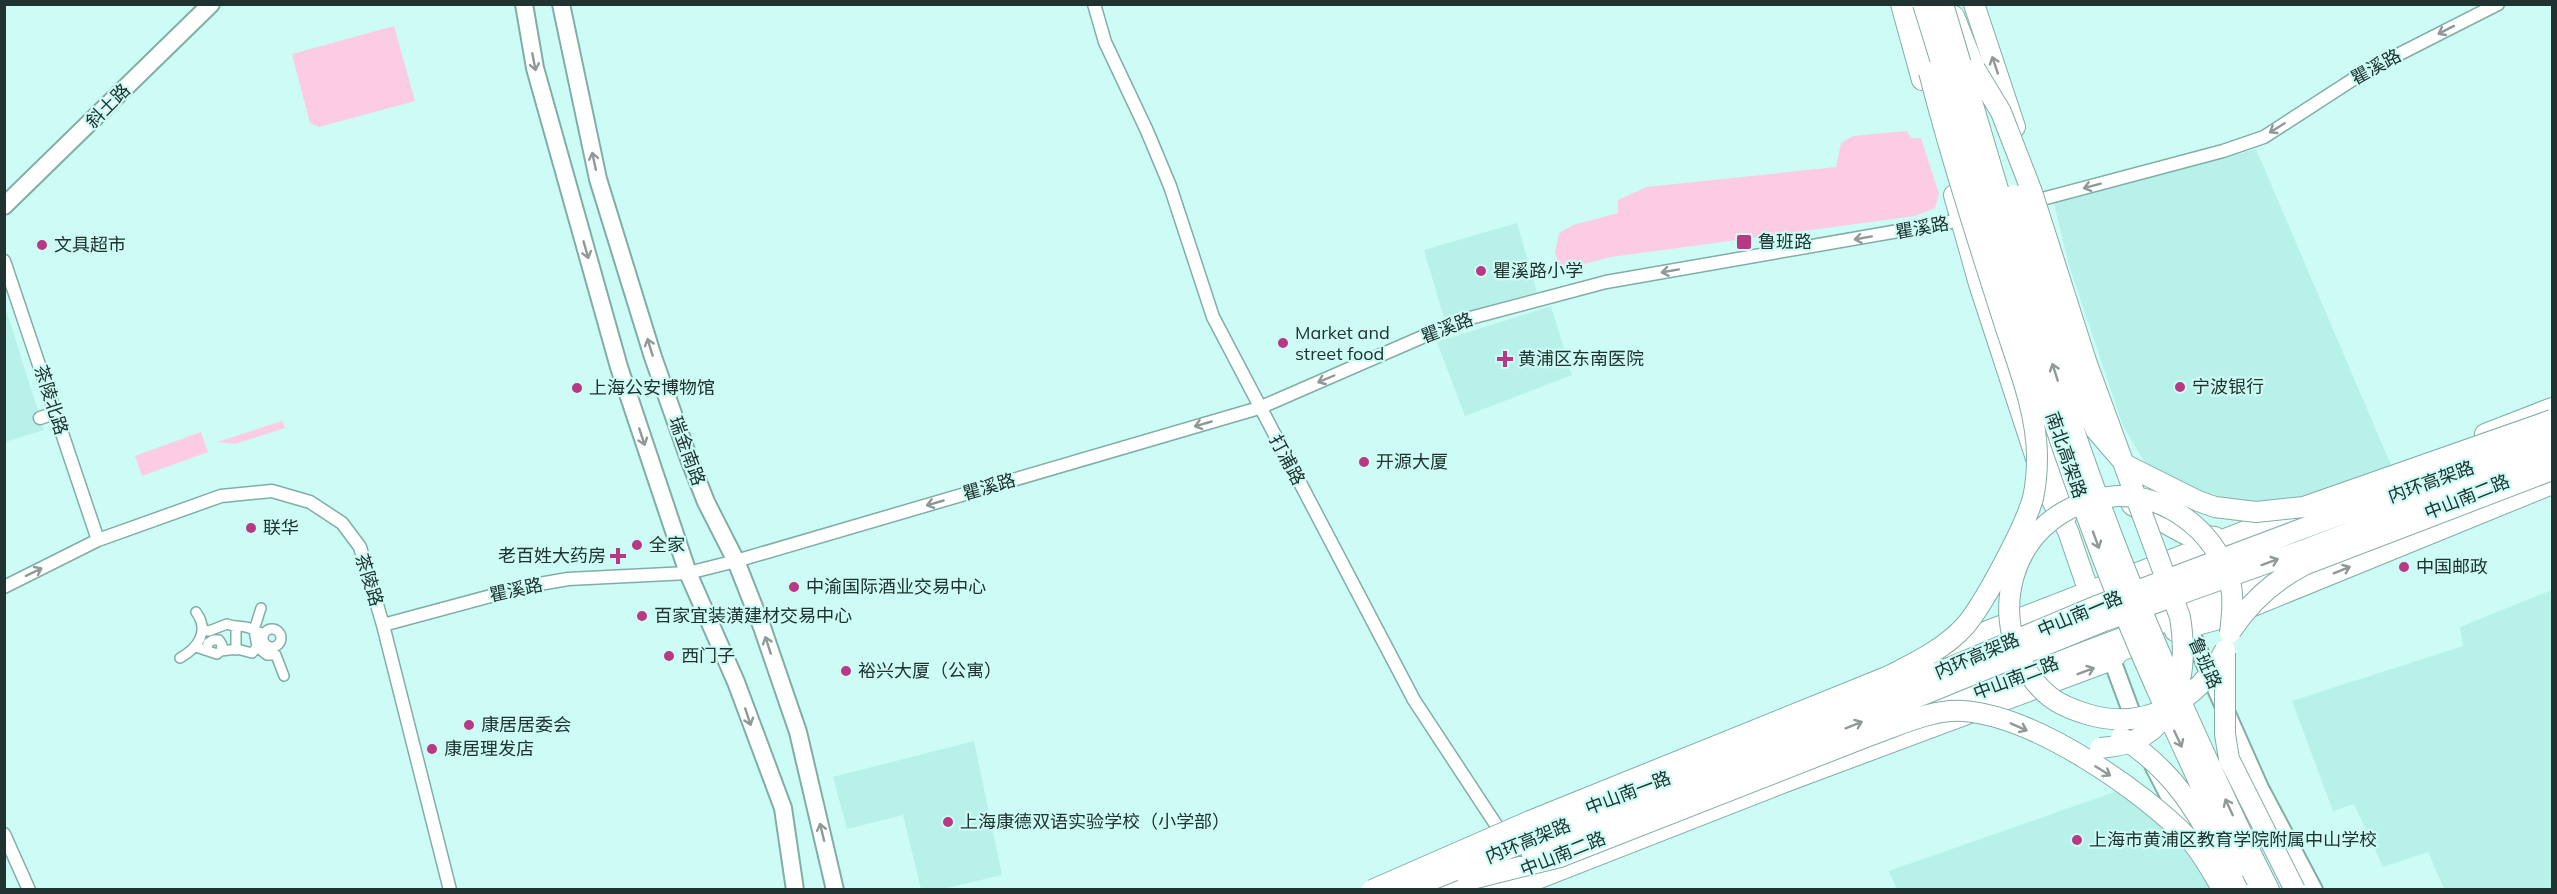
<svg xmlns="http://www.w3.org/2000/svg" width="2557" height="894" viewBox="0 0 2557 894" font-family="Mulish,'Noto Sans SC',sans-serif">
<style>
.built{fill:#b7f1e9}
.green{fill:#fbcce3}
.lines{fill:none;stroke-linecap:round;stroke-linejoin:round}
.pedestrian-casing{stroke:#80aea7;stroke-width:12}
.minor-casing{stroke:#80aea7;stroke-width:15}
.secondary-casing{stroke:#80aea7;stroke-width:20}
.primary-casing{stroke:#80aea7;stroke-width:22}
.trunk-casing{stroke:#80aea7;stroke-width:22}
.pedestrian{stroke:#fff;stroke-width:9}
.minor{stroke:#fff;stroke-width:12}
.secondary{stroke:#fff;stroke-width:16}
.primary{stroke:#fff;stroke-width:20}
.trunk{stroke:#fff;stroke-width:20}
.trunk-bridge-casing{stroke:#80aea7;stroke-width:22;stroke-linecap:butt}
.trunk-bridge{stroke:#fff;stroke-width:20}
.oneway{stroke:#909998}
.poi-dot{fill:#b83883;stroke:#ccfcf5;stroke-width:2}
.labels{text-anchor:middle;stroke-width:4.5;stroke-linejoin:round;paint-order:stroke}
.street-label{font-size:18px;fill:#213331;stroke:#ccfcf5}
.poi-label{font-size:18px;fill:#213331;stroke:#ccfcf5;text-anchor:start}
</style>
<rect width="100%" height="100%" fill="#ccfcf5"/>
<path class="built" d="M 2256,149 L 2391,465 L 2302,501 L 2259,504 L 2211,497 L 2150,470 L 2141,456 L 2123,426 L 2069,265 L 2054,204 Z
M 1517,223 L 1537,292 L 1444,318 L 1424,250 Z
M 4,303 L 44,430 L 5,442 L 4,442 Z
M 1551,306 L 1572,375 L 1465,416 L 1437,342 Z
M 2552,590 L 2552,889 L 2444,889 L 2428,852 L 2383,867 L 2354,804 L 2333,811 L 2292,701 L 2463,646 L 2460,627 Z
M 974,741 L 1002,875 L 942,889 L 921,889 L 903,815 L 847,829 L 833,777 Z
M 2123,789 L 2196,859 L 2212,889 L 1897,889 L 1889,871 Z"/>
<path class="green" d="M 394,26 L 415,101 L 319,127 L 310,123 L 292,54 Z
M 1907,131 L 1911,138 L 1921,138 L 1939,194 L 1935,208 L 1915,216 L 1611,257 L 1560,270 L 1555,252 L 1559,233 L 1573,225 L 1618,213 L 1618,200 L 1646,187 L 1836,167 L 1841,143 L 1853,136 Z
M 282,421 L 285,428 L 235,444 L 217,442 Z
M 201,432 L 208,452 L 142,476 L 135,456 Z"/>
<g class="lines">
<g class="pedestrian-casing">
<path id="pedestrian" d="M 236,627 L 236,650
M263 638a9 9 0 1 1 18 0a9 9 0 1 1-18 0Z
M 203,630 L 209,631 L 227,624 C 237,628 244,624 254,630 L 261,608
M 264,634 L 254,630 L 257,647 L 267,655 L 276,655 L 284,676
M 196,647 L 217,654 L 221,651 L 222,645 L 219,640 L 213,640 L 208,643 L 207,649
M 221,651 L 237,649 L 252,653 L 257,647
M 180,658 C 198,648 210,631 196,612"/>
</g>
<g class="minor-casing">
<path id="minor" d="M 1094,4 L 1105,42 L 1147,131 L 1170,186 L 1213,317 L 1414,700 L 1504,837
M 2031,202 L 2223,151 L 2264,137 L 2366,71 L 2498,4
M 4,261 L 98,540
M 40,418 L 55,413
M 4,587 L 98,540 L 221,496 L 272,491 L 310,502 L 342,523 L 360,547 L 383,625 L 450,890
M 383,625 L 528,586 L 568,579 L 688,573 L 736,561 L 1259,408 L 1459,321 L 1606,282 L 1967,219
M 4,834 L 29,890"/>
</g>
<g class="secondary-casing">
<path id="secondary" d="M 524,4 L 535,68 L 619,367 L 688,573 L 736,682 L 783,808 L 795,890
M 561,4 L 598,179 L 653,357 L 689,459 L 706,502 L 736,561 L 762,627 L 798,732 L 835,890
M 4,206 L 211,4
M 2188,626 L 2260,788 L 2314,890
M 2112,660 L 2138,730
M 2153,765 L 2189,835"/>
</g>
<g class="primary-casing">
<path id="primary" d="M 1901,4 L 1922,80
M 1974,4 L 2015,127
M 1954,195 L 1979,284 L 2046,489 L 2068,531 L 2093,604
M 2036,400 L 2061,482 L 2066,517
M 2485,434 L 2552,408
M 2132,505 L 2185,534 L 2215,537
M 2175,631 L 2226,617 L 2552,484
M 1941,649 L 2300,510
M 1932,710 L 2185,614 L 2285,572
M 1478,890 L 1508,876
M 1509,890 L 1785,782 L 2112,660 L 2120,651 L 2142,643"/>
</g>
<g class="trunk-casing">
<path id="trunk" d="M 1913,4 L 1929,72
M 1954,16 L 1975,69
M 2254,860 L 2269,890
M 2239,867 L 2251,890
M 1444,890 L 1468,880"/>
</g>
<use href="#pedestrian" class="pedestrian"/>
<use href="#minor" class="minor"/>
<use href="#secondary" class="secondary"/>
<use href="#primary" class="primary"/>
<use href="#trunk" class="trunk"/>
<g class="trunk-bridge-casing">
<path id="trunk-bridge" d="M 1923,4 C 1980,185 2031,368 2098,546 C 2139,656 2189,761 2239,867
M 1943,4 C 1997,184 2047,366 2114,541 C 2156,650 2204,754 2254,860
M 1975,69 L 2001,112 L 2032,192 L 2087,364 L 2180,617 C 2190,680 2175,743 2100,748
M 2014,195 L 2072,377 L 2096,430 L 2126,465 L 2198,501 L 2215,507 L 2256,512 L 2304,507 L 2552,420
M 2231,631 C 2250,602 2273,581 2304,565 L 2552,470
M 2225,650 C 2199,700 2148,731 2090,715 C 2076,711 2061,706 2049,696 C 2002,657 1996,584 2034,537 C 2055,512 2085,498 2117,496 C 2167,495 2211,529 2228,575 C 2235,594 2232,614 2230,633
M 2225,653 L 2225,734 L 2229,759 L 2295,890
M 2121,737 C 2184,777 2204,826 2238,890
M 1532,854 L 2104,621 L 2304,550 L 2552,454
M 1468,880 L 1560,857 L 1871,735 C 1900,725 1932,709 1963,711 C 2035,716 2142,790 2190,840 C 2203,854 2213,874 2223,890
M 1372,890 L 1530,821 L 1889,676 C 1916,662 1944,649 1965,626 C 1984,604 2025,527 2033,498 C 2036,485 2037,470 2037,457 C 2037,410 2016,361 2002,316 C 1976,235 1950,154 1929,72
M 1406,890 L 1780,739 L 2099,605 L 2552,435"/>
</g>
<use href="#trunk-bridge" class="trunk-bridge"/>
</g>
<defs><path id="oneway-shaft" d="M-6 0H5M1.5-3L5.5 0L1.5 3" fill="none" stroke-width="1.6" stroke-linecap="round" stroke-linejoin="round" transform="scale(1.5)"/></defs>
<g class="oneway">
<use href="#oneway-shaft" transform="translate(2446 30) rotate(153)"/>
<use href="#oneway-shaft" transform="translate(534 62) rotate(79)"/>
<use href="#oneway-shaft" transform="translate(1995 65) rotate(-109)"/>
<use href="#oneway-shaft" transform="translate(2277 128) rotate(148)"/>
<use href="#oneway-shaft" transform="translate(594 161) rotate(-102)"/>
<use href="#oneway-shaft" transform="translate(2092 186) rotate(165)"/>
<use href="#oneway-shaft" transform="translate(1863 238) rotate(170)"/>
<use href="#oneway-shaft" transform="translate(586 250) rotate(74)"/>
<use href="#oneway-shaft" transform="translate(1670 271) rotate(170)"/>
<use href="#oneway-shaft" transform="translate(650 347) rotate(-107)"/>
<use href="#oneway-shaft" transform="translate(2055 372) rotate(-108)"/>
<use href="#oneway-shaft" transform="translate(1326 379) rotate(157)"/>
<use href="#oneway-shaft" transform="translate(1203 424) rotate(164)"/>
<use href="#oneway-shaft" transform="translate(642 437) rotate(72)"/>
<use href="#oneway-shaft" transform="translate(935 503) rotate(164)"/>
<use href="#oneway-shaft" transform="translate(2096 540) rotate(70)"/>
<use href="#oneway-shaft" transform="translate(2270 562) rotate(-20)"/>
<use href="#oneway-shaft" transform="translate(2342 570) rotate(-22)"/>
<use href="#oneway-shaft" transform="translate(34 572) rotate(-26)"/>
<use href="#oneway-shaft" transform="translate(768 645) rotate(-108)"/>
<use href="#oneway-shaft" transform="translate(2086 671) rotate(-21)"/>
<use href="#oneway-shaft" transform="translate(748 717) rotate(72)"/>
<use href="#oneway-shaft" transform="translate(1854 725) rotate(-22)"/>
<use href="#oneway-shaft" transform="translate(2019 727) rotate(24)"/>
<use href="#oneway-shaft" transform="translate(2178 739) rotate(65)"/>
<use href="#oneway-shaft" transform="translate(2103 771) rotate(32)"/>
<use href="#oneway-shaft" transform="translate(2229 807) rotate(-115)"/>
<use href="#oneway-shaft" transform="translate(822 832) rotate(-104)"/>
</g>
<g class="poi-dot">
<rect x="1736" y="234" width="16" height="16" rx="3"/>
<circle cx="42" cy="245" r="6"/>
<circle cx="1481" cy="271" r="6"/>
<circle cx="1283" cy="343" r="6"/>
<path d="M1502 350h6v6h6v6h-6v6h-6v-6h-6v-6h6z"/>
<circle cx="2180" cy="387" r="6"/>
<circle cx="577" cy="388" r="6"/>
<circle cx="1364" cy="462" r="6"/>
<circle cx="251" cy="528" r="6"/>
<circle cx="637" cy="545" r="6"/>
<path d="M615 547h6v6h6v6h-6v6h-6v-6h-6v-6h6z"/>
<circle cx="2404" cy="567" r="6"/>
<circle cx="794" cy="587" r="6"/>
<circle cx="642" cy="616" r="6"/>
<circle cx="669" cy="656" r="6"/>
<circle cx="846" cy="671" r="6"/>
<circle cx="469" cy="725" r="6"/>
<circle cx="432" cy="749" r="6"/>
<circle cx="948" cy="822" r="6"/>
<circle cx="2077" cy="840" r="6"/>
</g>
<g class="labels">
<g class="street-label">
<text transform="translate(2376 67) rotate(-29)" y="6">瞿溪路</text>
<text transform="translate(108 106) rotate(-45)" y="6">斜土路</text>
<text transform="translate(1922 228) rotate(-10)" y="6">瞿溪路</text>
<text transform="translate(1447 328) rotate(-21)" y="6">瞿溪路</text>
<text transform="translate(51 400) rotate(72)" y="6">茶陵北路</text>
<text transform="translate(687 451) rotate(70)" y="6">瑞金南路</text>
<text transform="translate(2066 455) rotate(71)" y="6">南北高架路</text>
<text transform="translate(1287 460) rotate(62)" y="6">打浦路</text>
<text transform="translate(2431 482) rotate(-20)" y="6">内环高架路</text>
<text transform="translate(989 487) rotate(-16)" y="6">瞿溪路</text>
<text transform="translate(2467 497) rotate(-22)" y="6">中山南二路</text>
<text transform="translate(369 580) rotate(73)" y="6">茶陵路</text>
<text transform="translate(516 590) rotate(-12)" y="6">瞿溪路</text>
<text transform="translate(2080 614) rotate(-23)" y="6">中山南一路</text>
<text transform="translate(1977 656) rotate(-23)" y="6">内环高架路</text>
<text transform="translate(2205 663) rotate(66)" y="6">鲁班路</text>
<text transform="translate(2016 678) rotate(-21)" y="6">中山南二路</text>
<text transform="translate(1628 793) rotate(-21)" y="6">中山南一路</text>
<text transform="translate(1528 841) rotate(-22)" y="6">内环高架路</text>
<text transform="translate(1563 854) rotate(-22)" y="6">中山南二路</text>
</g>
<g class="poi-label">
<text x="1758" y="248">鲁班路</text>
<text x="54" y="251">文具超市</text>
<text x="1493" y="277">瞿溪路小学</text>
<text x="1295" y="339">Market and<tspan x="1295" dy="21">street food</tspan></text>
<text x="1518" y="365">黄浦区东南医院</text>
<text x="2192" y="393">宁波银行</text>
<text x="589" y="394">上海公安博物馆</text>
<text x="1376" y="468">开源大厦</text>
<text x="263" y="534">联华</text>
<text x="649" y="551">全家</text>
<text x="606" y="562" text-anchor="end">老百姓大药房</text>
<text x="2416" y="573">中国邮政</text>
<text x="806" y="593">中渝国际酒业交易中心</text>
<text x="654" y="622">百家宜装潢建材交易中心</text>
<text x="681" y="662">西门子</text>
<text x="858" y="677">裕兴大厦（公寓）</text>
<text x="481" y="731">康居居委会</text>
<text x="444" y="755">康居理发店</text>
<text x="960" y="828">上海康德双语实验学校（小学部）</text>
<text x="2089" y="846">上海市黄浦区教育学院附属中山学校</text>
</g>
</g>
<rect width="2557" height="894" fill="none" stroke="#213331" stroke-width="12"/>
</svg>
